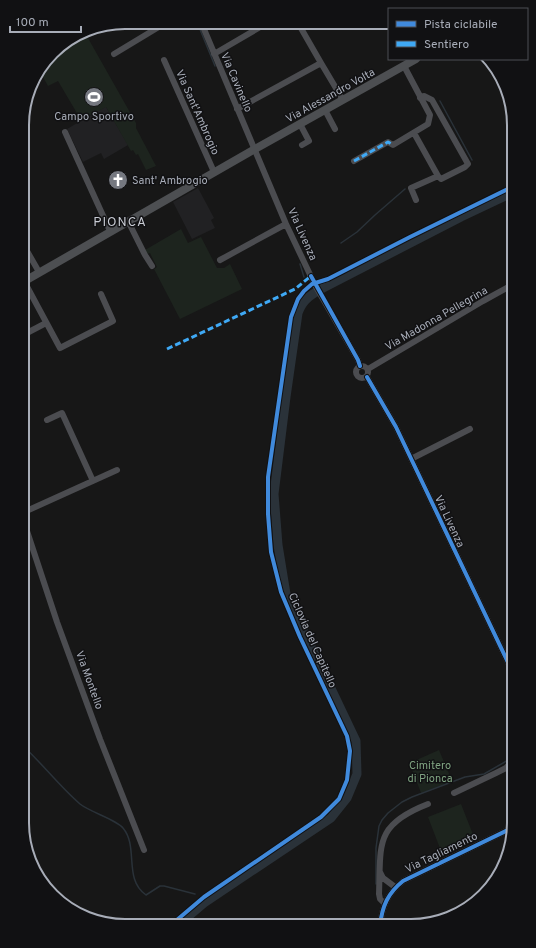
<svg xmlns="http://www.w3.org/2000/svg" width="536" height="948" viewBox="0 0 536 948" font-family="Overpass,sans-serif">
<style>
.built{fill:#212123}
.green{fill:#1d241e}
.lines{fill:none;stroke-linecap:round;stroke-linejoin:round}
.stream{stroke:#2a3239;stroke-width:1.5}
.river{stroke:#2a3239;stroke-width:9}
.minor{stroke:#4b4c50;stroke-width:6}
.major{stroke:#4d4f52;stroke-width:8}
.quiet{stroke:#3fa9f5;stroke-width:3;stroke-dasharray:6 3;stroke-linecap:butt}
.cycleway-casing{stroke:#111113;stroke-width:6}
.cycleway{stroke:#408adc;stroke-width:4}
.labels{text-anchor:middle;stroke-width:3;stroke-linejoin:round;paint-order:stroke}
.street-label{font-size:11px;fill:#a8adb8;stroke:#111113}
.poi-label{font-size:11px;fill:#a8adb8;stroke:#111113}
.park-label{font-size:11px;fill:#7fa381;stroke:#111113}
.quarter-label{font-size:13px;letter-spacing:1px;fill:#c9ccd4;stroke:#111113}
.rim{fill:none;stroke:#a8adb8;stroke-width:2}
</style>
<rect width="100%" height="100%" fill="#171717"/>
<path class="built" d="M 105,107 L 106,107 L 128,145 L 104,159 L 101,153 L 83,162 L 67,129 Z
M 198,188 L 214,218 L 211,220 L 215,228 L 192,239 L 173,202 Z"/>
<path class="green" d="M 84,31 L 136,123 L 136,128 L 156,166 L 146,170 L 138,154 L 136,155 L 133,150 L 131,151 L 106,107 L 81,120 L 58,81 L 48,86 L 39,70 L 57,48 Z
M 181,229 L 188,243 L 201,237 L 217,268 L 224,268 L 230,264 L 242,289 L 180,319 L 154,269 L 157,267 L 150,253 L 147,254 L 145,250 Z
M 439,750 L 452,781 L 421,793 L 410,764 L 412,764 L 412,762 Z
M 461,804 L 474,837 L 441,851 L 428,817 Z"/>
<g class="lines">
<path class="stream" d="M 197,22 L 215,66
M 440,101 L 472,160
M 341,243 L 357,232 L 375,215 L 405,189
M 300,264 L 304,277
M 311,291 L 313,293
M 22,745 C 42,763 59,786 80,804 C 90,812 117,820 123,828 C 139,847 123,879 146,895 L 160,886 L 164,886 L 195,894
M 376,884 L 376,848 L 379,826 L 382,820 L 388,813 L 402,802 L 412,797 L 465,777 L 484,774 L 510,759
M 203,901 L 204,903"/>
<path class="river" d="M 178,925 L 204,903 L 331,818 L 347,798 L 357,774 L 356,741 L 286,594 L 278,545 L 274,494 L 286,397 L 298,313 C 303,299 312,294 325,287 L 461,217 L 514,192"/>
<path class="minor" d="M 201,22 L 286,224 L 315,285 L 358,360 L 360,366
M 298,23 L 321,63
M 114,54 L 167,22
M 214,54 L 267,23
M 164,60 L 214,172
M 420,98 L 424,96 L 432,100 L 468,164 L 465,167 L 441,179 L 438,176
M 237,109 L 321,63 L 343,100
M 325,110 L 335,129
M 300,124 L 309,141 L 302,145
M 65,132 L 110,231
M 414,133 L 438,176 L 411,188 L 416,200
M 354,161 L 388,142 L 393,145 L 428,124 L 430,115 L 404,66
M 128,221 L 145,255 L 152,266
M 23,244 L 39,272
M 220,260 L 286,224
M 24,281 L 60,348 L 113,321 L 101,294
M 23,335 L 46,323
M356 372a6 6 0 1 1 12 0a6 6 0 1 1-12 0Z
M 368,369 L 483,301 L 514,284
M 367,377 L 396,427 L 514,675
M 47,420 L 62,413 L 93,481
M 411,459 L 470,429
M 22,513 L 117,470
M 22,516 L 57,622 L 100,739 L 144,850
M 454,793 L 496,773 L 506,768 L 514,759
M 380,872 L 383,878 L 395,887
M 384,903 L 380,899 L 379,894 C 381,844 374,825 428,804
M 380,926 C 382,906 388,893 403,881 L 514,827"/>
<path class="major" d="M 23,282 L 255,149 L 416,59"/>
<path class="quiet" d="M 354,161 L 388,142 L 393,145
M 167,349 L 295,289 L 311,276"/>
<g class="cycleway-casing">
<path id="cycleway" d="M 311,276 L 358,360 L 360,366
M 367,377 L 396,427 L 514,675
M 171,925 L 204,897 L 321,817 L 339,799 L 347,780 L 350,751 L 347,736 L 300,637 L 281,592 L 271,552 L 268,514 L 268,477 L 291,317 L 298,299 L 304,291 L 312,284 L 328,279 L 410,237 L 514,186
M 380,926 C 382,906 388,893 403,881 L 514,827"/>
</g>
<use href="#cycleway" class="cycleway"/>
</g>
<defs>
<g id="stadium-disc" transform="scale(1)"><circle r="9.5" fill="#757880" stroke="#111113"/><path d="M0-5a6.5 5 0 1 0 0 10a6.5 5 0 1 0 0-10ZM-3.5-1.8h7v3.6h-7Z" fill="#fff"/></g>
<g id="church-disc" transform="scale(1)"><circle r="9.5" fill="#757880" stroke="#111113"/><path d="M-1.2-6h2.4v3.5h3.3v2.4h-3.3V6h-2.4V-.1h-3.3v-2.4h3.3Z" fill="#fff"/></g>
</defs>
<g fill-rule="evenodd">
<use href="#stadium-disc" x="94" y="97"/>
<use href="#church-disc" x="118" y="180"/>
</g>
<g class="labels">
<g class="street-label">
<text transform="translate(237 82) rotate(67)" y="4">Via Cavinello</text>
<text transform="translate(330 95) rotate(-29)" y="4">Via Alessandro Volta</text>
<text transform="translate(198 112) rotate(66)" y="4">Via Sant'Ambrogio</text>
<text transform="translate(303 234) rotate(66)" y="4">Via Livenza</text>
<text transform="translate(436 318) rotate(-30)" y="4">Via Madonna Pellegrina</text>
<text transform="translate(450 521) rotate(65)" y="4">Via Livenza</text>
<text transform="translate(313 640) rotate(66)" y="4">Ciclovia del Capitello</text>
<text transform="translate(90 680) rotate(70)" y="4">Via Montello</text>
<text transform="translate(441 852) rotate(-26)" y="4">Via Tagliamento</text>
</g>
<g class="poi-label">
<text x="94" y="120">Campo Sportivo</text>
<text x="132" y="184" text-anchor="start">Sant' Ambrogio</text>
</g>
<g class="park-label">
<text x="430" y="769">Cimitero<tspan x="430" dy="13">di Pionca</tspan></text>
</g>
<g class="quarter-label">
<text x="120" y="226">PIONCA</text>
</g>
</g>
<path d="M0 0H536V948H0ZM125 29H411A96 96 0 0 1 507 125V823A96 96 0 0 1 411 919H125A96 96 0 0 1 29 823V125A96 96 0 0 1 125 29Z" fill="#111113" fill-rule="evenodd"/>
<path class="rim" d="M125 29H411A96 96 0 0 1 507 125V823A96 96 0 0 1 411 919H125A96 96 0 0 1 29 823V125A96 96 0 0 1 125 29Z"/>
<rect x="388" y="8" width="140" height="52" fill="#111113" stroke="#4d4f55"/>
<rect x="396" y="21" width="20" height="6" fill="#408adc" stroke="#4d4f55"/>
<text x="424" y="28" font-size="12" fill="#a8adb8">Pista ciclabile</text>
<rect x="396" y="41" width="20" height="6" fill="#3fa9f5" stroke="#4d4f55"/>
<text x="424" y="48" font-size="12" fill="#a8adb8">Sentiero</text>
<path d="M10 26v6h71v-6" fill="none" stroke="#a8adb8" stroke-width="2"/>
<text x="16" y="26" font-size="12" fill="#a8adb8" stroke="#111113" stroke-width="3" paint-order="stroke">100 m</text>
</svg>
